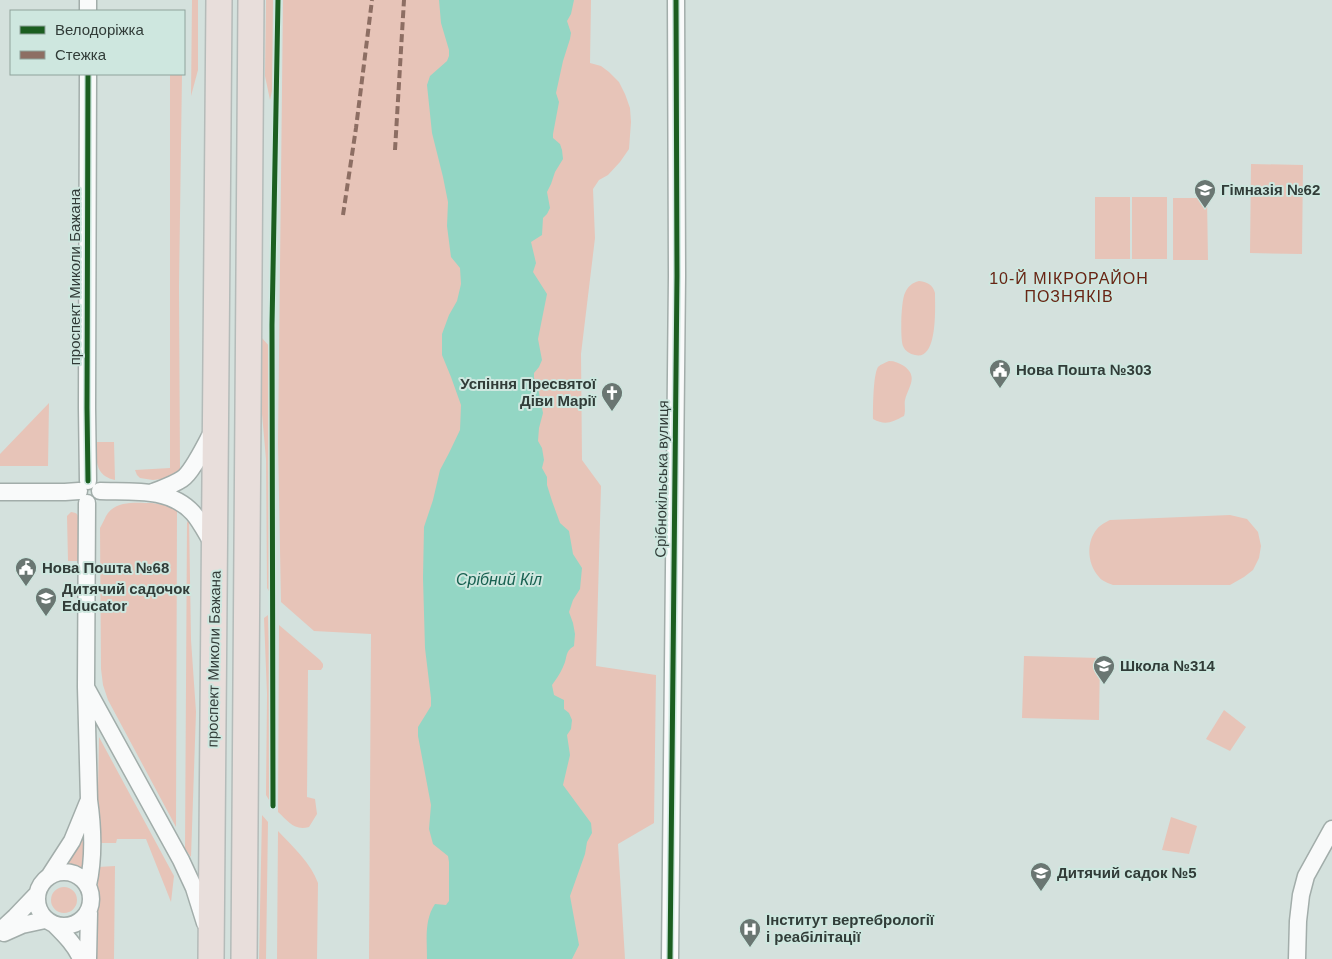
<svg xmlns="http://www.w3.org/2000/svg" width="1332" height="959" viewBox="0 0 1332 959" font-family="Arial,sans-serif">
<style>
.green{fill:#e7c4b8}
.water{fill:#93d6c4}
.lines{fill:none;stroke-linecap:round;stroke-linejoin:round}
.minor-casing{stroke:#a2adaa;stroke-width:19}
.highway-casing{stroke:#b4bbb9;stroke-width:28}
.minor{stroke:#f9fafa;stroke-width:16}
.highway{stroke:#e8dedb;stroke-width:25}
.quiet{stroke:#8d6e63;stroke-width:4;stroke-dasharray:8 4;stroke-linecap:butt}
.cycleway-casing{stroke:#cee7df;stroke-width:8}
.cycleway{stroke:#1b5e20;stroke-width:5}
.labels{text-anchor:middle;stroke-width:4;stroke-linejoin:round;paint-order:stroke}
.poi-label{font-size:15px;font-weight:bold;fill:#313c38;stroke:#cee7df;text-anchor:start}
.street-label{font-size:15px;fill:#313c38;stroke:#cee7df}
.neighbourhood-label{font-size:16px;letter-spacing:1px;fill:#682514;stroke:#cee7df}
.water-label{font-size:16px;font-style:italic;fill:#186151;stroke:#cee7df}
</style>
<rect width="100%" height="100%" fill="#d4e1dd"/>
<path class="green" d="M 192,0 L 198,0 L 198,70 L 191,96 Z
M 266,0 L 273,0 L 272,91 L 270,100 L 265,76 Z
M 283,0 L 591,0 L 590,63 L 601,66 L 609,72 L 619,82 L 625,94 L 630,108 L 631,122 L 629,149 L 620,162 L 608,175 L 599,180 L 593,189 L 595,238 L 581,354 L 582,460 L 601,486 L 596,666 L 656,675 L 654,823 L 618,844 L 625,959 L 369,959 L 371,634 L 314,631 L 281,602 L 278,443 Z
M 170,74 L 182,74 L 179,287 L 180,471 L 169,478 L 153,480 L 140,478 L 137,475 L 135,470 L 170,468 Z
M 1251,164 L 1303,165 L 1302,254 L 1250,253 Z
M 1095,197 L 1130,197 L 1130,259 L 1095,259 Z
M 1132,197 L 1167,197 L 1167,259 L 1132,259 Z
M 1173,198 L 1207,198 L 1208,260 L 1173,260 Z
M 919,281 C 928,282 933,285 935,293 C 935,307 938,361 915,355 C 910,354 905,351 903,346 C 900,339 901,300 905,293 C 908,286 912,283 919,281 Z
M 261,337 L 271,348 L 270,593 L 267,588 L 266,459 L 262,414 Z
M 889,361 C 895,361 899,363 904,366 C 919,377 908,387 905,400 C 904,405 906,410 904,416 C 892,422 886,426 873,419 C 873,409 873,375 878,367 C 881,364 885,363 889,361 Z
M 49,403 L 48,466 L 0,466 L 0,454 Z
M 97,442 L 114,442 L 115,480 C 94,475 96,459 97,442 Z
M 152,503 L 170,506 L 177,510 L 176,827 L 108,700 L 103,685 L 101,669 L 100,528 C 103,523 105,517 108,513 C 118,500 138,503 152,503 Z
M 71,512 C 75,513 76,512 78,516 C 84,525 81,550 80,561 L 68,561 L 67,516 Z
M 1230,515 L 1247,519 L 1258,532 L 1261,546 L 1259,558 L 1253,570 L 1244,577 L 1230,585 L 1113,585 C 1108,583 1102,581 1099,577 C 1087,564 1086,542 1097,529 C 1100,525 1106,522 1110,520 Z
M 189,518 L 191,640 L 196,712 L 191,857 L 185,849 L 187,523 Z
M 268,615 L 269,643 L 269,800 L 266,795 L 267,694 L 264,618 Z
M 279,625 L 320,660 L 323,664 L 323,667 L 321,670 L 308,670 L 307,797 L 315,799 L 317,814 L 309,827 C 294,831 288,821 278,812 Z
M 1024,656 L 1100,658 L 1099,720 L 1022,718 Z
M 1224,710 L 1246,727 L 1230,751 L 1206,739 Z
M 99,737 L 174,876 L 171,902 L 146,839 L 117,839 L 116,843 L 97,843 Z
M 262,815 L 268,822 L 266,959 L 259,959 Z
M 1171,817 L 1197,826 L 1189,854 L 1162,850 Z
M 86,824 L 86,872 L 74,865 L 64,864 Z
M 278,831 C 293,847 311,863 318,883 L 317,959 L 277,959 Z
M 115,866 L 114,959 L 97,959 L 98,867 Z
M51 900a13 13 0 1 1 26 0a13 13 0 1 1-26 0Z"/>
<path class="water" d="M 439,0 L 574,0 L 571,14 L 567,21 L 571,33 L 570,39 L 563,61 L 556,93 L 559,102 L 553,134 L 553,138 L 560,144 L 562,150 L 563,159 L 555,172 L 551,184 L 547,192 L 550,208 L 547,214 L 543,218 L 542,235 L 531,242 L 536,263 L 533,272 L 547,294 L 538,339 L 542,360 L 539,367 L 534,373 L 534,378 L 538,388 L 543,413 L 539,428 L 538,441 L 542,448 L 544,460 L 542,468 L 547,477 L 547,485 L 552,501 L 560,523 L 569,531 L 573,554 L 582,568 L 580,589 L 573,600 L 569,612 L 573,623 L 575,634 L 574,646 C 564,652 568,658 563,667 C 560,674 556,679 552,685 L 554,695 L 564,700 L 564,709 L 569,713 L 572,720 L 571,729 L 567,735 L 570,755 L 563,785 L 591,823 L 592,833 L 587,842 L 585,854 L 570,896 L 579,945 L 572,959 L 427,959 C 427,941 424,920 435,904 L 446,905 L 449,901 L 449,862 L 448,856 L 433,844 L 429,829 L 431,805 L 418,736 L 418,727 L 431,706 L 431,698 L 425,648 L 423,578 L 424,527 L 433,500 L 440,470 L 449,453 L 460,430 L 461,405 L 451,377 L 442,355 L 442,334 L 449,315 L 457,301 L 461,284 L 460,268 L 451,257 L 447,226 L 448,202 L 443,177 L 432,133 L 427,85 L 430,76 L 447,61 L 449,56 L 449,50 L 441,23 Z"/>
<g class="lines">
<g class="minor-casing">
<path id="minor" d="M 88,0 L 88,11
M 88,74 L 87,408 L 88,481
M 100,491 C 132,492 169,487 193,513 C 201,522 207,535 214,546
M 0,492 L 65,492 L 79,491
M 153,492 C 163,488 173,485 182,479 C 193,472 206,442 214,429
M 87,503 L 86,687 L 89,800 C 93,828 94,858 88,885
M 87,689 L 181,860 L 194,888 L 205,923
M37 899a27 27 0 1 1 54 0a27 27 0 1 1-54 0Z
M 50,875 L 72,841 L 88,802
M 55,925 C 65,935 76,946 81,959
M 0,931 L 15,917 L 37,894
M 4,933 L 22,925 L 45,920
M 88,959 L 89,913
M 670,959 L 677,276 L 676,0
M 1297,959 L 1298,921 L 1301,895 L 1306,876 L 1332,829"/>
</g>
<g class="highway-casing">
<path id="highway" d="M 211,959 C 213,639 217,320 219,0
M 244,959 L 251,0"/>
</g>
<use href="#minor" class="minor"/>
<use href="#highway" class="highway"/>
<path class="quiet" d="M 395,150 L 404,0
M 343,215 L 356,128 L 372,0"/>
<g class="cycleway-casing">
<path id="cycleway" d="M 88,74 L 87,408 L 88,481
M 273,806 L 272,325 L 278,0
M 670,959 L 677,276 L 676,0"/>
</g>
<use href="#cycleway" class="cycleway"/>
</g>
<defs>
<g id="school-pin" transform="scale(1.125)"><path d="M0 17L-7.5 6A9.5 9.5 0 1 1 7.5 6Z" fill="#6a7672" stroke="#cee7df"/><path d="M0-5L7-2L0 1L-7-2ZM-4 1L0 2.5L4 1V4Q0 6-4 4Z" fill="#fff"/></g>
<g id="civic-pin" transform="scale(1.125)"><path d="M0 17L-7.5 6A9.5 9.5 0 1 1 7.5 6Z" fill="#6a7672" stroke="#cee7df"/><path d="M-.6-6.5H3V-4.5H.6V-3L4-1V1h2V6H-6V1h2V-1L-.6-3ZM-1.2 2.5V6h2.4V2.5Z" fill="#fff"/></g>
<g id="church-pin" transform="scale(1.125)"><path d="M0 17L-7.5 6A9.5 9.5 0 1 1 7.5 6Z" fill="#6a7672" stroke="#cee7df"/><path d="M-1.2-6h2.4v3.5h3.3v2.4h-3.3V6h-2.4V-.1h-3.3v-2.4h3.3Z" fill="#fff"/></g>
<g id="hospital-pin" transform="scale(1.125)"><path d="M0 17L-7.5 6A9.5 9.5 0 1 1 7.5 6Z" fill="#6a7672" stroke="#cee7df"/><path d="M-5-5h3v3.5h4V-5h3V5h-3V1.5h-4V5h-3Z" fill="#fff"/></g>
</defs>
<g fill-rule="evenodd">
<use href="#school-pin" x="1205" y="190"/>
<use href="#civic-pin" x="1000" y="370"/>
<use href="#church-pin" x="612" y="393"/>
<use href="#civic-pin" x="26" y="568"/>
<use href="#school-pin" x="46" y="598"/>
<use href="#school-pin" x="1104" y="666"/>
<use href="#school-pin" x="1041" y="873"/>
<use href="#hospital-pin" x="750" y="929"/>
</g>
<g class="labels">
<g class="poi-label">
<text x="1221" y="195">Гімназія №62</text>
<text x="1016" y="375">Нова Пошта №303</text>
<text x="596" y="389" text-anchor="end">Успіння Пресвятої<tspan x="596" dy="17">Діви Марії</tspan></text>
<text x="42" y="573">Нова Пошта №68</text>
<text x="62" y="594">Дитячий садочок<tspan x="62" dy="17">Educator</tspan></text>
<text x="1120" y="671">Школа №314</text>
<text x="1057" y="878">Дитячий садок №5</text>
<text x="766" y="925">Інститут вертебрології<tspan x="766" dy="17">і реабілітації</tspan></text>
</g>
<g class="street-label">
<text transform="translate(75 277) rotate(-90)" y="5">проспект Миколи Бажана</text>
<text transform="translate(662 479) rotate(-89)" y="5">Срібнокільська вулиця</text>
<text transform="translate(214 659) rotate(-89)" y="5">проспект Миколи Бажана</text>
</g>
<g class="neighbourhood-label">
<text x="1069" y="284">10-Й МІКРОРАЙОН<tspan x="1069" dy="18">ПОЗНЯКІВ</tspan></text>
</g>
<g class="water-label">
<text x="499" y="585">Срібний Кіл</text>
</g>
</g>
<rect x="10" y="10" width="175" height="65" fill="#cee7df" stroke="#8fa39c"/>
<rect x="20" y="26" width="25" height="8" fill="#1b5e20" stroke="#8fa39c"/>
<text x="55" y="35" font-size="15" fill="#313c38">Велодоріжка</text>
<rect x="20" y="51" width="25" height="8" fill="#8d6e63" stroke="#8fa39c"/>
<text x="55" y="60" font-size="15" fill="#313c38">Стежка</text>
</svg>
